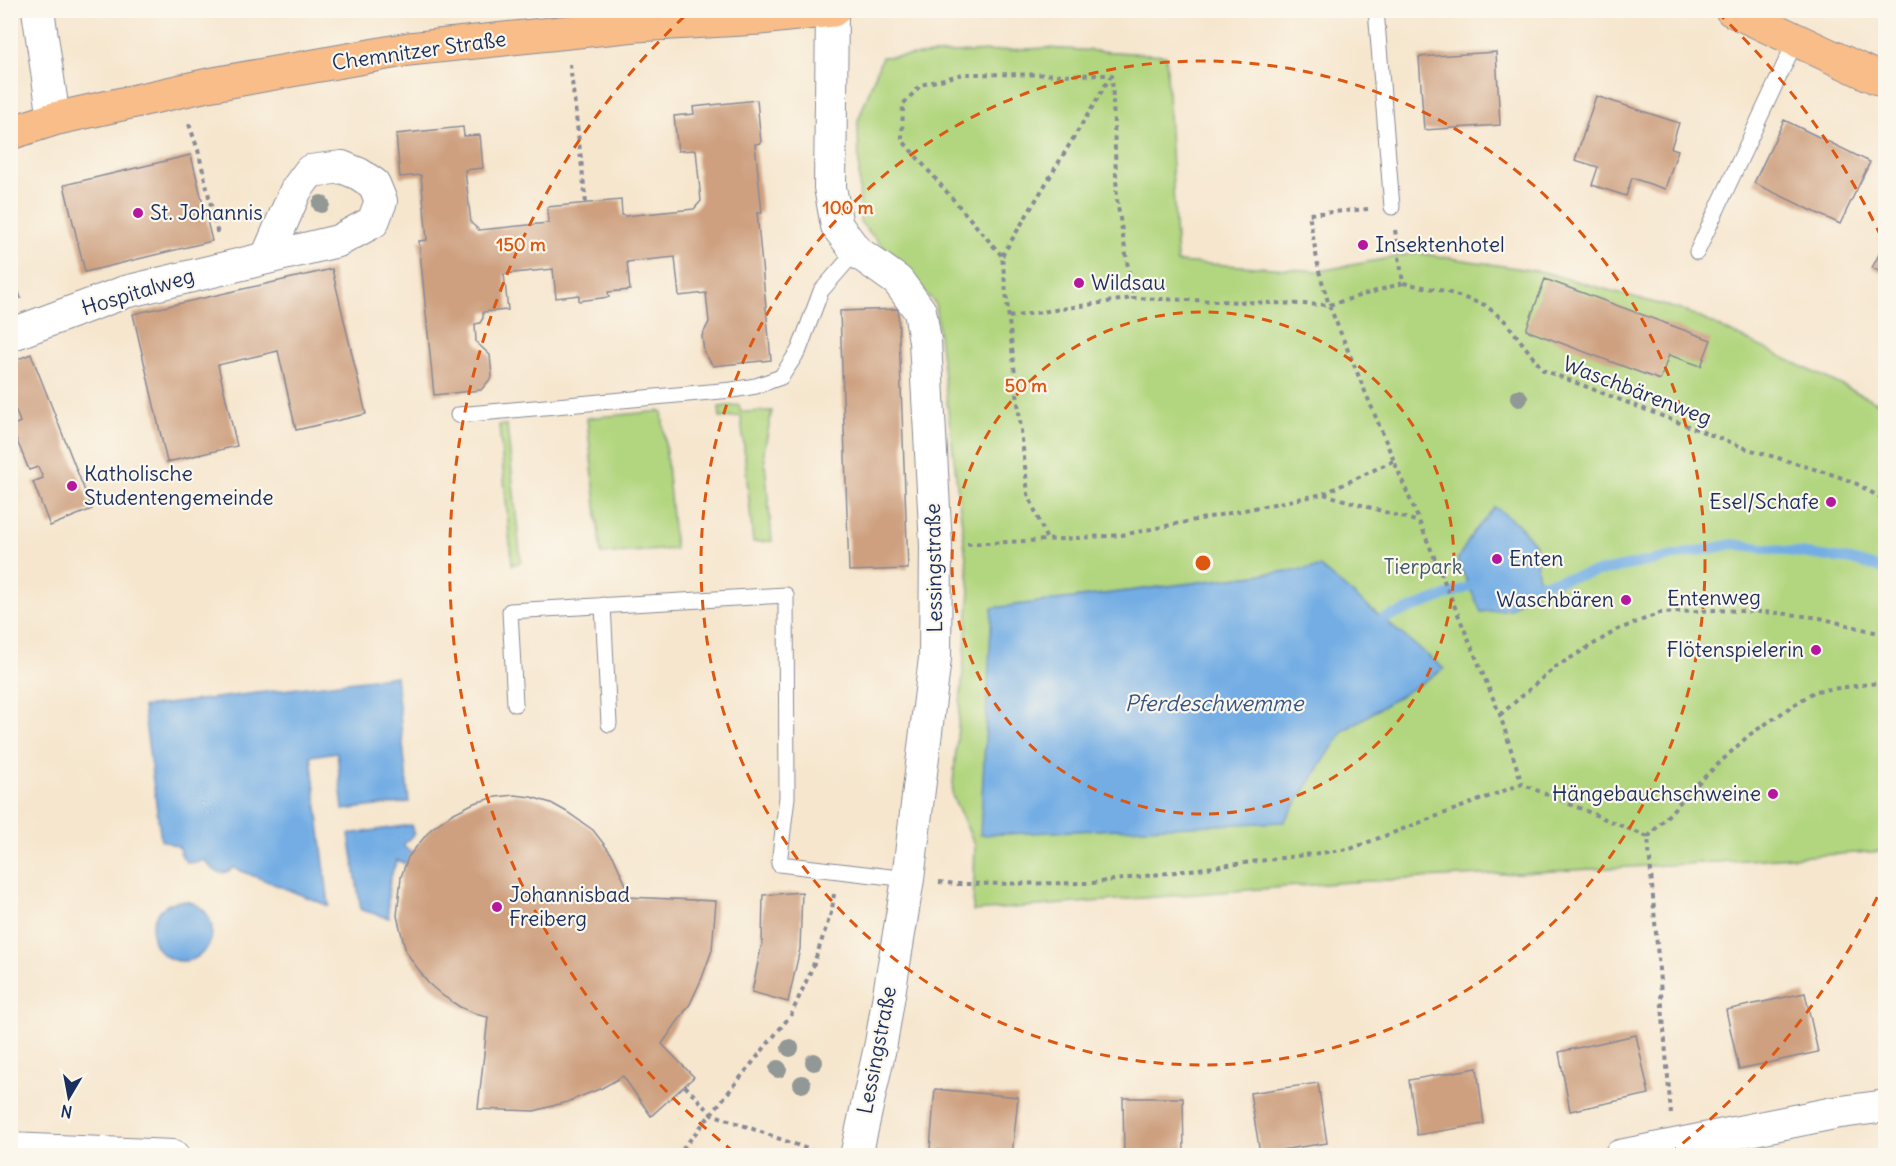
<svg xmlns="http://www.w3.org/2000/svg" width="1896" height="1166" viewBox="0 0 1896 1166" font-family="Delius,sans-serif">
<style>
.green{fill:#b2d67f;stroke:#66826e;stroke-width:1.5}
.water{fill:#73ade4;stroke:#476ea1;stroke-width:1.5}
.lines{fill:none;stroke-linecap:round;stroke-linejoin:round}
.stream{stroke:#73ade4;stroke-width:10}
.building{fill:#cea080}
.lane-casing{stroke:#888a96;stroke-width:17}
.street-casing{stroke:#888a96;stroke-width:34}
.primary-casing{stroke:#888a96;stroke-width:35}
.path{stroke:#888a96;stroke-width:4;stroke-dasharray:4.5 4.5;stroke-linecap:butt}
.lane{stroke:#fff;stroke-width:15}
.street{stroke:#fff;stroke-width:32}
.primary{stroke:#f8bd89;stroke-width:33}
.tree{fill:#929895}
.ring{fill:none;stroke:#de5710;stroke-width:3;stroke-dasharray:10 8}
.poi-dot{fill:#b5179e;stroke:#fbf7ec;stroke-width:2}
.labels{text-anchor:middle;stroke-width:4.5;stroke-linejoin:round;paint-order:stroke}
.street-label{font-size:21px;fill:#1b2f5e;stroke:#fbf7ec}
.poi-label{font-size:21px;fill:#1b2f5e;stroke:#fbf7ec;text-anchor:start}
.park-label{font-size:21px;fill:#415966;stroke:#fbf7ec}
.water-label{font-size:22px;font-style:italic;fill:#355586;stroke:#fbf7ec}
.centre{fill:#de5710;stroke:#fbf7ec;stroke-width:3}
.ring-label{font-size:18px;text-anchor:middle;font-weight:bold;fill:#de5710;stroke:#fbf7ec;stroke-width:4.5;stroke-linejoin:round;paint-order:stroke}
</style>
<rect width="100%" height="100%" fill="#fbf7ec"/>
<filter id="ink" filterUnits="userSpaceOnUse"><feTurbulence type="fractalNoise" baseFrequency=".0167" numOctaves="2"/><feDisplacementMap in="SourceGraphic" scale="12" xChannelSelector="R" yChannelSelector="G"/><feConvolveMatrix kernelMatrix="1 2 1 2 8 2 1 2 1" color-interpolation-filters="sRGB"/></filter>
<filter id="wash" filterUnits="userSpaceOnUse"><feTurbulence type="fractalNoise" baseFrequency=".008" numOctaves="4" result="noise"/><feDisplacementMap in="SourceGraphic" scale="24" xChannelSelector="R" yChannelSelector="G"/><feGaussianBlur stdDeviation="1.35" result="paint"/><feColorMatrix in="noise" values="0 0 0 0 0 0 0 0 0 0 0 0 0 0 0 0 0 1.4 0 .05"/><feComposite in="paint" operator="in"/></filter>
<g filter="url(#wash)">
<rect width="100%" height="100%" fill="#f6e6ce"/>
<path class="green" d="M 1046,48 L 1166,55 L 1177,262 L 1319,271 L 1417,253 L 1543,272 L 1688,312 L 1885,406 L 1885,851 L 1685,864 L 1350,882 L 973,911 L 975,845 L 952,795 L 970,591 L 935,303 L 860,222 L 858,121 L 882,57 Z
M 739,405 L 741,412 L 772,411 L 764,451 L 772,541 L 753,542 L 741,416 L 720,418 L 719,407 Z
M 662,411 L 675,549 L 601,554 L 587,418 Z
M 499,425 L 507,425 L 521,562 L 512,565 Z"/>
<path class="water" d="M 1495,507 L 1518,524 L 1535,545 L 1539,584 L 1510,609 L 1481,612 L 1457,560 L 1473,533 Z
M 1320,567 L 1444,669 L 1343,731 L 1284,822 L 980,835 L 992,608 Z
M 396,676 L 409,802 L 343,810 L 337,752 L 311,756 L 329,906 L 234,868 C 221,878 213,871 204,860 L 196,863 L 187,862 L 181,855 L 179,847 L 161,840 L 143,707 Z
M 411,825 L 414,834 L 404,844 L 405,848 L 412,852 L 406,864 L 397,860 C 389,878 386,898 389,918 L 361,910 L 349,834 Z
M152 931a30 30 0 1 1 60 0a30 30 0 1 1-60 0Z"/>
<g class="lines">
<path class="stream" d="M 1539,584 L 1733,544 L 1851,560 L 1886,570
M 1383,619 L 1469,587"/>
</g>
<g id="blocks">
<path class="building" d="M 1496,52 L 1500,125 L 1424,130 L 1419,57 Z
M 1596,96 L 1679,123 L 1671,148 L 1678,150 L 1665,189 L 1632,178 L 1626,196 L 1592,185 L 1598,167 L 1575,160 Z
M 757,100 L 761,143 L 755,144 L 762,213 L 757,213 L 771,360 L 713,366 L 704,352 L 702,336 L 709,322 L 706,293 L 679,296 L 675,257 L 627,262 L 630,290 L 608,292 L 609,297 L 579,301 L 579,295 L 556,298 L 553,269 L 504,274 L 508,310 L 483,312 L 483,318 L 480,323 L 475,324 L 476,342 L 490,355 L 492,377 L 481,390 L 434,395 L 419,241 L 427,240 L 421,175 L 400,177 L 396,134 L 463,127 L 464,136 L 480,135 L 483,168 L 465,170 L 471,223 L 479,230 L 548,223 L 547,207 L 621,200 L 622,215 L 625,216 L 694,209 L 701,201 L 696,150 L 678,151 L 674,116 L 694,114 L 693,107 Z
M 1784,120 L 1870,162 L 1840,224 L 1754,183 Z
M 191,155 L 212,241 L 85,272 L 64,185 Z
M 1886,241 L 1886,274 L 1872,268 Z
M 332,269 L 366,414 L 296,430 L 278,351 L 218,365 L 237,446 L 167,462 L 133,314 Z
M 10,270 L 21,298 L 10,302 Z
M 1545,279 L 1711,340 L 1701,366 L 1669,355 L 1660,380 L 1526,330 Z
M 898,309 L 908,569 L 849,571 L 840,311 Z
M 31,354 L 92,509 L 50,526 L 33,482 L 43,478 L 38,467 L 29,470 L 11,426 L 20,422 L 16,411 L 10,413 L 10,362 Z
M 515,795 L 531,797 L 551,803 L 567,812 L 593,830 L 613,856 L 626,885 L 628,897 L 716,901 L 712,950 L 702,978 L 690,1004 L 662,1044 L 694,1077 L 651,1116 L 623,1076 L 602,1088 L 567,1102 L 534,1111 L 478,1109 L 488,1017 L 479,1015 L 460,1007 L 443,996 L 428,983 L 406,952 L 397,916 L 401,877 L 408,857 L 431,829 L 452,814 L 474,803 L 496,797 Z
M 802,892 L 800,949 L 788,1002 L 752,992 L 762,943 L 763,895 Z
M 1805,993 L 1818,1052 L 1739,1069 L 1726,1010 Z
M 1636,1035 L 1649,1094 L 1570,1111 L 1559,1052 Z
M 1477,1068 L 1484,1124 L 1417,1135 L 1409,1080 Z
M 1318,1083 L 1327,1143 L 1260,1153 L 1250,1093 Z
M 935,1089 L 1018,1097 L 1012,1156 L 930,1149 Z
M 1123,1098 L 1183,1098 L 1184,1155 L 1124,1156 Z"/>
</g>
</g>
<g filter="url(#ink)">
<use href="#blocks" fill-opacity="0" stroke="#888a96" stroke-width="1.5"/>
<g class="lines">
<g class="lane-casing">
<path id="lane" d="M 1376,10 L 1392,207
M 1697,252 L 1796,40
M 458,415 L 732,390 L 756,386 L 781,377 L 799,350 L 821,291 L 856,251
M 603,605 L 609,724
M 515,704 L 510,611 L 786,595 L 787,797 L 779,864 L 908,879"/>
</g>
<g class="street-casing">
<path id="street" d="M 38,10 L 54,119
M 832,11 L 830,187 L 837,226 L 856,251 L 898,281 L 920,311 L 925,341 L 936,546 L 935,658 L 908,879 L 881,1043 L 856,1156
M 10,335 L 125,292 L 338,241 L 373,222 L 381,201 L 374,184 L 359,174 L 342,167 L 310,171 L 296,190 L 267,257
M 10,1149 L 173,1156
M 1620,1156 L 1834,1113 L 1886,1106"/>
</g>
<g class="primary-casing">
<path id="primary" d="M 1732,10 L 1886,82
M 10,133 L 54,119 L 208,85 L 409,49 L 636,25 L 760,18 L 833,10"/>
</g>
<path class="path" d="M 570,64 L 586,203
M 189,124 L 198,150 L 218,235
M 1368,209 L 1309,214 L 1319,271 L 1329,305 L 1403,283
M 1395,230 L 1403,283 L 1444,291 L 1485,305 L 1506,322 L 1543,370 L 1745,448 L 1837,476 L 1857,484 L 1886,501
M 1002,256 L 1111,76
M 1009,317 L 1133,298
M 1393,461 L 1323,494 L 1122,535 L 1047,540 L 1028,494 L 1002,256 L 902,140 L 903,104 L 921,85 L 963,74 L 1112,75 L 1117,200 L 1133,298 L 1329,305 L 1500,715 L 1522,784
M 1324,494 L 1419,522
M 967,544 L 1047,540
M 1500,715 L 1554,668 L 1617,630 L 1660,613 L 1717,610 L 1780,613 L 1820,618 L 1886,635
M 1648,837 L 1694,787 L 1749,735 L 1815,691 L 1886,682
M 939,882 L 957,884 L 1092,883 L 1350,849 L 1522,784 L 1648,837 L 1671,1114
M 685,1086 L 712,1114 L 824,1155
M 677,1156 L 791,1015 L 813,966 L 832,910 L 834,894"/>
<use href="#lane" class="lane"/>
<use href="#street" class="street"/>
<use href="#primary" class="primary"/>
</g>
<g class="tree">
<circle cx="321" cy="204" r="9"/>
<circle cx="1519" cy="398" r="9"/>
<circle cx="790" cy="1048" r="9"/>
<circle cx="814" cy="1062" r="9"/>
<circle cx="778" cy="1069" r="9"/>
<circle cx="802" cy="1084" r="9"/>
</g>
</g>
<g class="ring">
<circle cx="1203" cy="563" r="251"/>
<circle cx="1203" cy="563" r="502"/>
<path d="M1885 881A753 753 0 0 1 1672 1152M734 1152A753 753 0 0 1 689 12M1717 12A753 753 0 0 1 1885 245"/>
</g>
<g class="poi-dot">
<circle cx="138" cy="213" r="6"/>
<circle cx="1363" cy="245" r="6"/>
<circle cx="1079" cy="283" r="6"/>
<circle cx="72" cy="486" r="6"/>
<circle cx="1831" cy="502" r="6"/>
<circle cx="1497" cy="559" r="6"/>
<circle cx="1626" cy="600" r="6"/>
<circle cx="1816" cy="650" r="6"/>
<circle cx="1773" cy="794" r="6"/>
<circle cx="497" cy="907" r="6"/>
</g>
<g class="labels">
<g class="street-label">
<text transform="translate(419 51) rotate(-8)" y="7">Chemnitzer Straße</text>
<text transform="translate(138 292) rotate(-17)" y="7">Hospitalweg</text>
<text transform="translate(1637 391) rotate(21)" y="7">Waschbärenweg</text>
<text transform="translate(934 568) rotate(-91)" y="7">Lessingstraße</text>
<text transform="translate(1714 598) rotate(-1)" y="7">Entenweg</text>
<text transform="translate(877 1050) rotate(-79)" y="7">Lessingstraße</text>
</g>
<g class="poi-label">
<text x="150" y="220">St. Johannis</text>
<text x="1375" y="252">Insektenhotel</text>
<text x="1091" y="290">Wildsau</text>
<text x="84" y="481">Katholische<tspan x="84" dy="24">Studentengemeinde</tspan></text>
<text x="1819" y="509" text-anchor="end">Esel/Schafe</text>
<text x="1509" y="566">Enten</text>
<text x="1614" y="607" text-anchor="end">Waschbären</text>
<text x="1804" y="657" text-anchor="end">Flötenspielerin</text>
<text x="1761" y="801" text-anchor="end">Hängebauchschweine</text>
<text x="509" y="902">Johannisbad<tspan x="509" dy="24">Freiberg</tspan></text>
</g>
<g class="park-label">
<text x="1423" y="574">Tierpark</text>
</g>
<g class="water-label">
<text x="1214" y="711">Pferdeschwemme</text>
</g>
</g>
<circle cx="1203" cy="563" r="9" class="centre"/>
<g class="ring-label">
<text x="848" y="214">100 m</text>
<text x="521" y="251">150 m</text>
<text x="1026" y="392">50 m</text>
</g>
<rect width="1896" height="1166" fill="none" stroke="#fbf7ec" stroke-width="36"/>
<g transform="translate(69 1097) rotate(190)" stroke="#fbf7ec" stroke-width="4.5" paint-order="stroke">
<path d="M0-4.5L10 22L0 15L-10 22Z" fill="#1b2f5e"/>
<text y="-9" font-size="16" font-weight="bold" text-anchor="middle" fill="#1b2f5e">N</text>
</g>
</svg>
